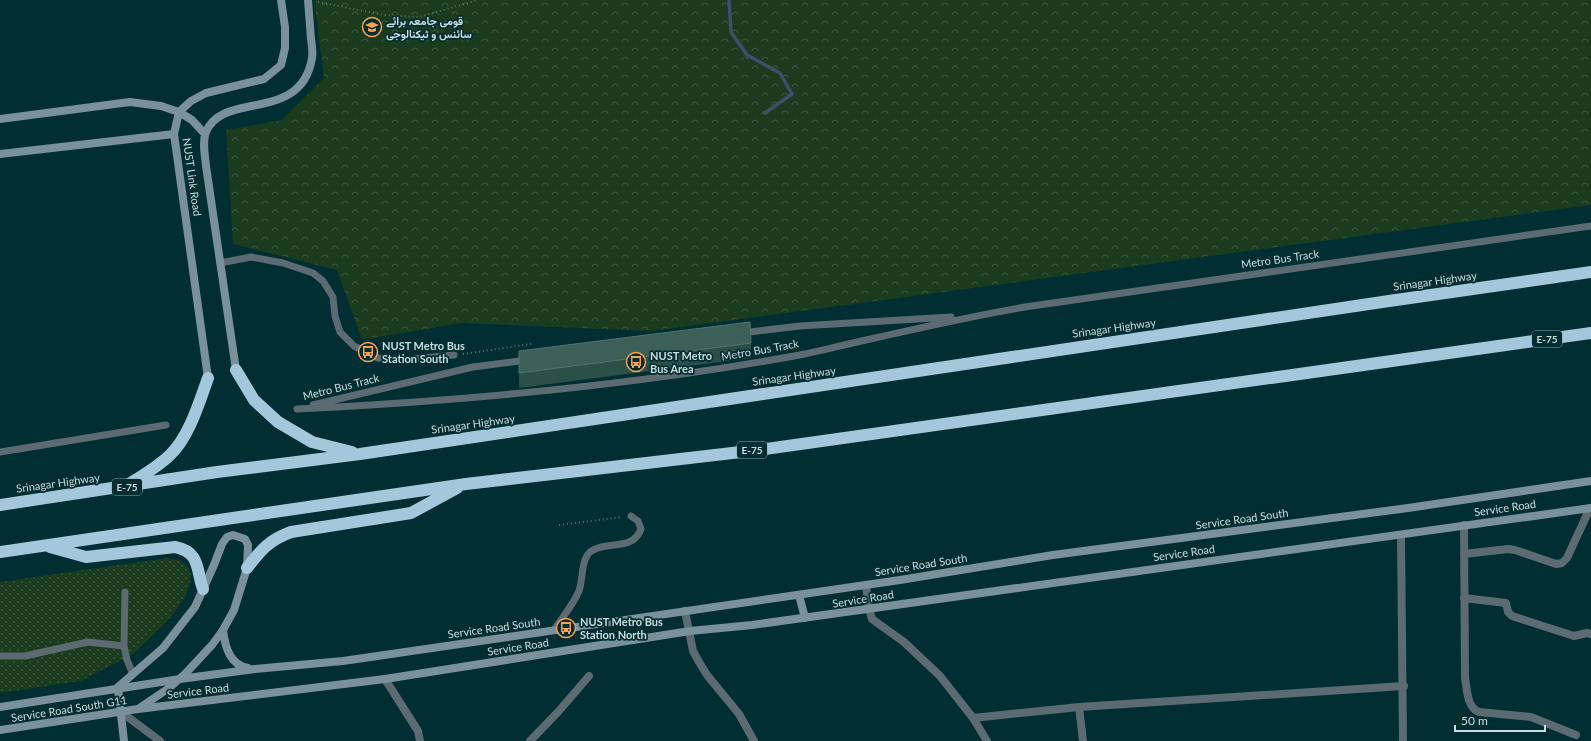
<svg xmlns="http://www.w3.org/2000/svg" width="1591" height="741" viewBox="0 0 1591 741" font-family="Lato,Vazirmatn,sans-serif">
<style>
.grass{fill:url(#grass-dots)}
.forest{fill:url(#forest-crowns)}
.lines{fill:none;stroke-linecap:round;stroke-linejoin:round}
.stream{stroke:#3d4f6b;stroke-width:3.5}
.path{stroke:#53777a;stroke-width:2;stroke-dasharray:1 3;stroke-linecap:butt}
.lane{stroke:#5c6a72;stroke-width:7}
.street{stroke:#5c6a72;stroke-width:8}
.secondary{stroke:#7a909d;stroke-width:8}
.highway{stroke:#a4c8db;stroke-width:12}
.wall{fill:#2b5047}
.building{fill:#3c5f57;stroke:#52736c}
.labels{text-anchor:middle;stroke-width:3.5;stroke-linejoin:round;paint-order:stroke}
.shield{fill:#002e32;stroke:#8ca8ac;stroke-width:1}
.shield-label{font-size:10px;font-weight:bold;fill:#c8dde0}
.poi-label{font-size:11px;font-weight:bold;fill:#c8dde0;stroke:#002e32;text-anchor:start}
.street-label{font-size:11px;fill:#c8dde0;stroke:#002e32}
</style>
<defs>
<pattern id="grass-dots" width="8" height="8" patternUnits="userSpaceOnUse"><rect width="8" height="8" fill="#1b3b1e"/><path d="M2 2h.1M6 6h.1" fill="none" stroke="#3b573e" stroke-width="1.8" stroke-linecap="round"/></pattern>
<pattern id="forest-crowns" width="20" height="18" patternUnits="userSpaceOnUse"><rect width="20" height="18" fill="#1b3b1e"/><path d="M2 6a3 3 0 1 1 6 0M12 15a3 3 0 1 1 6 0" fill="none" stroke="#3b573e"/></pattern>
</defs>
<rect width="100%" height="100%" fill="#002e32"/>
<path class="grass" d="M 167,558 L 179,560 L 188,567 L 191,575 L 190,584 L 184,599 L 170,618 L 133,654 L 81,681 L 0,693 L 0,582 Z"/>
<path class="forest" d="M 314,0 L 1591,0 L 1591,205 L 652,331 L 461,323 L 362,340 L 337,270 L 233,244 L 226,130 L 282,120 L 324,78 Z"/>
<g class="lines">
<path class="stream" d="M 729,0 L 731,32 L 747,55 L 780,73 L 792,94 L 765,113"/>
<path class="path" d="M 318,2 L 384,15 L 419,17 L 478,0
M 463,354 L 531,344
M 559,525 L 622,517"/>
<path class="lane" d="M 220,263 L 251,257 L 283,263 L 313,273 L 323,281 L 333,297 L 335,316 L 340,332 L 354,346 L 378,358 L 404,360 L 454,355
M 742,333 L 800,326 L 951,317
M 313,405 L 473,367 L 527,360
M 297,409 C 463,401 630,386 794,356 C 818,352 842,345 866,340 C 919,328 972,316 1025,307 L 1591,226
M 0,452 L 166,425
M 125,592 L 124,646 L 127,660 L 133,674
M 554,630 C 562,618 573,605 579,591 C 583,580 581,560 590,552 C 605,540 633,552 641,529 L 638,521 L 631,516
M 0,656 L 25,656 L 88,642 L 124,646"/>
<path class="street" d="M 1464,525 L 1465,678 C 1467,689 1467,708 1479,712 L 1531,717 L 1576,735
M 1401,535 L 1403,741
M 1464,554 L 1508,549 L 1515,550 L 1556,564 L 1562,563 L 1567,558 L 1590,508
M 866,585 L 869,609 L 872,619 L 904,642 L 940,676 L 973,718 L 987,741
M 1464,598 L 1506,603 L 1508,612 L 1512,616 L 1574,636 L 1587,633 L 1591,634
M 685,611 L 693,651 L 699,662 L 707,675 L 739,714 L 754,741
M 385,679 L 418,731 L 420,741
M 1079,707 L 1083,741
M 121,712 L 160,741
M 973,718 L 1079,707 L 1404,686
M 530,741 L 558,712 L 589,676"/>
<path class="secondary" d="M 0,119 L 130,102 L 161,106 L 179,112 L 192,120 L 205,134
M 0,154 L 174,134
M 236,370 L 206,166 C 205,155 202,142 206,132 C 223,90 301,124 312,58 C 313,52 312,45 311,39 C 310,26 309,13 308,0
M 208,378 L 174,134 L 179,112 L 191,101 L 206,93 L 264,79 L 281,65 L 285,48 L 285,27 L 281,0
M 799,595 L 805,618
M 223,630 C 225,647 230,665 248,668
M 118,688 L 124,741
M 0,707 L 180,679 L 255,669 L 343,661 L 900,580 L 1053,555 L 1408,508 L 1591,481
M 138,709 L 385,679 L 690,631 L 752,625 L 1591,508
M 0,730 L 138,709 L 169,688 L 185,674 L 212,645 L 223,630 L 234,610 L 247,568 L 248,545 L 245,539 L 233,535 L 227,537 L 222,544 L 214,565 L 195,607 L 163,648 L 118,687"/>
<path class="highway" d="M 236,370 L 254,400 L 278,422 L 312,442 L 352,452
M 129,484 C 143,475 158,467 170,455 C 189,437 199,403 208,378
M 0,505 L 217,472 L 360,454 L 1389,301 L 1591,272
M 50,547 L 86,557 L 175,547 C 201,552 196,570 203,589
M 0,552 L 466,484 L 758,450 L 1591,333
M 247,568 C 261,550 269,540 291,532 L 411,513 L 457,488"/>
</g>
<path class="wall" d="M 751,343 L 751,358 L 519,388 L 519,351 Z"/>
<path class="building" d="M 750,322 L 751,343 L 519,373 L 519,351 Z"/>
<defs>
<g id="university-ring" transform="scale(1)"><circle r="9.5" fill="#002e32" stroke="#fa9f50" stroke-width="1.5"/><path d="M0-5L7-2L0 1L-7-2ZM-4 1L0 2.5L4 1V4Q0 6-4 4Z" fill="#fa9f50"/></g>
<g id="bus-ring" transform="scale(1)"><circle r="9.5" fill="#002e32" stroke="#fa9f50" stroke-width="1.5"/><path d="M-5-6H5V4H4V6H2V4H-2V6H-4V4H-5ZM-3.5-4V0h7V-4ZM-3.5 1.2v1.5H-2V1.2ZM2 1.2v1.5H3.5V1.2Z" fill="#fa9f50"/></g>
</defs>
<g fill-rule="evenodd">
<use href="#university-ring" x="372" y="27"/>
<use href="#bus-ring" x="368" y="352"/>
<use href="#bus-ring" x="636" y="362"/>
<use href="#bus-ring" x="566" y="628"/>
</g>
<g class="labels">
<g class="shield">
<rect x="1532" y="331" width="30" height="16" rx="3"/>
<rect x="737" y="442" width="30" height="16" rx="3"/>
<rect x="112" y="479" width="30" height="16" rx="3"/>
</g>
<g class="shield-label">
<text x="1547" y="343">E-75</text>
<text x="752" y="454">E-75</text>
<text x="127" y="491">E-75</text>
</g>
<g class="poi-label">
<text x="386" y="25">قومی جامعہ برائے<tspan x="386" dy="13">سائنس و ٹیکنالوجی</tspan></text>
<text x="382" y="350">NUST Metro Bus<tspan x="382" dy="13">Station South</tspan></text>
<text x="650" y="360">NUST Metro<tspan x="650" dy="13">Bus Area</tspan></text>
<text x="580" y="626">NUST Metro Bus<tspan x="580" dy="13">Station North</tspan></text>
</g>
<g class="street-label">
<text transform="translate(192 177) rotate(82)" y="4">NUST Link Road</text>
<text transform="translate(1280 259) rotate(-8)" y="4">Metro Bus Track</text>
<text transform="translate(1435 281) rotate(-8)" y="4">Srinagar Highway</text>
<text transform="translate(1114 328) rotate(-8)" y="4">Srinagar Highway</text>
<text transform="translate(760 350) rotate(-10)" y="4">Metro Bus Track</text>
<text transform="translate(794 376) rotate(-8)" y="4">Srinagar Highway</text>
<text transform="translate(341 387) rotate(-14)" y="4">Metro Bus Track</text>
<text transform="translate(473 424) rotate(-8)" y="4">Srinagar Highway</text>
<text transform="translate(58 483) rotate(-8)" y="4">Srinagar Highway</text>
<text transform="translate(1505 508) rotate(-8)" y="4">Service Road</text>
<text transform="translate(1242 519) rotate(-8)" y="4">Service Road South</text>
<text transform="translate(1184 553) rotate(-8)" y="4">Service Road</text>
<text transform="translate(921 565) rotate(-9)" y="4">Service Road South</text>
<text transform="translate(863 599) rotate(-9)" y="4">Service Road</text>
<text transform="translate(494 628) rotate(-8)" y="4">Service Road South</text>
<text transform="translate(518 647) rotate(-9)" y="4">Service Road</text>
<text transform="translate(198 691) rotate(-7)" y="4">Service Road</text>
<text transform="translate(69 709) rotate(-9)" y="4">Service Road South G11</text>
</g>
</g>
<path d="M1455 725v6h90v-6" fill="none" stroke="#c8dde0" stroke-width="2"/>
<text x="1461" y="725" font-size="12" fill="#c8dde0" stroke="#002e32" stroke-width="3" paint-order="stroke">50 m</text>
</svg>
